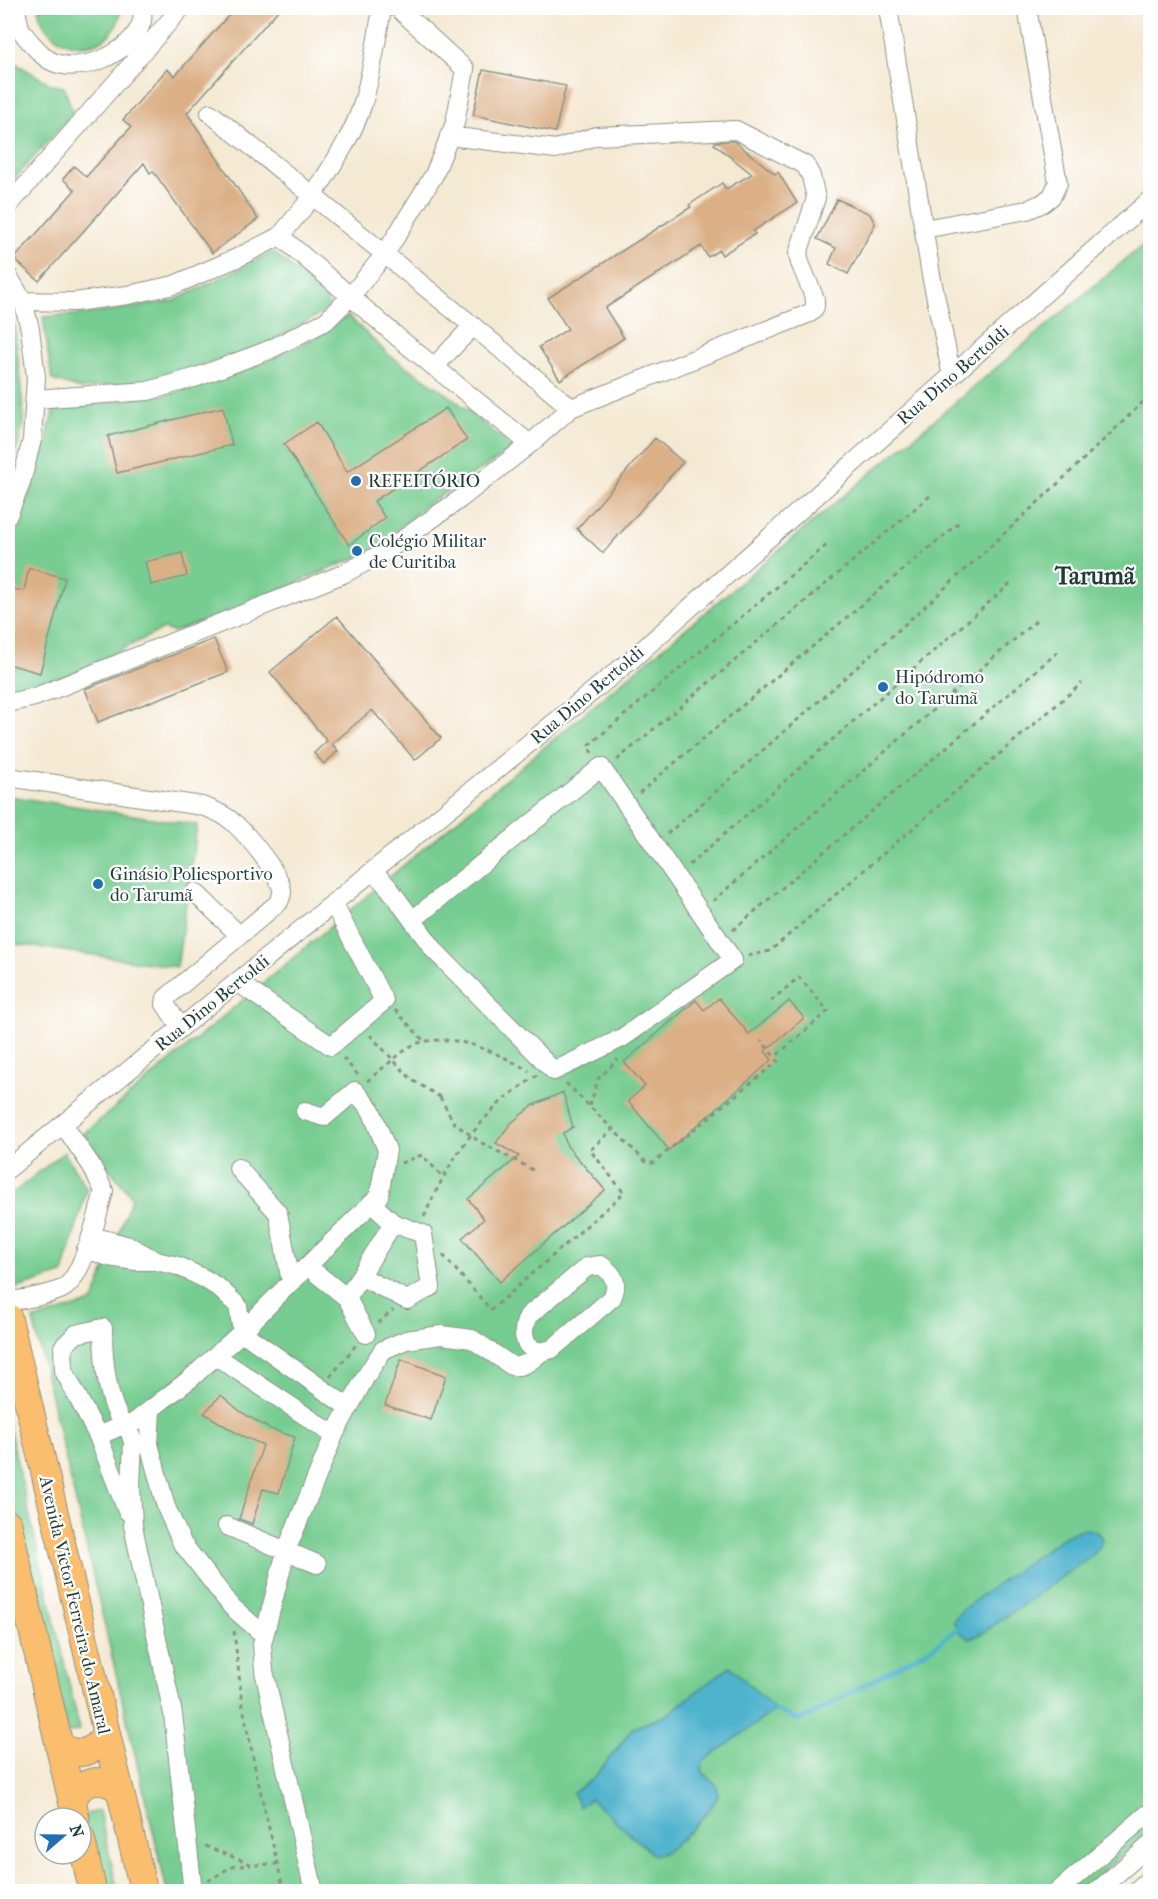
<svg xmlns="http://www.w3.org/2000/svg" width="1158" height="1899" viewBox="0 0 1158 1899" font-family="'IM FELL French Canon',serif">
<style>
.green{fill:#77cd91;stroke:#4b8562;stroke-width:1.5}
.water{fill:#4fb3ce;stroke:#377881;stroke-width:1.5}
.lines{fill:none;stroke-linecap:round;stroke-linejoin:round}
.stream{stroke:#4fb3ce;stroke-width:4.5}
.building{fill:#dbb087}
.minor-casing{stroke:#8a9384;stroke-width:20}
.highway-casing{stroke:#8a9384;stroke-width:29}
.path{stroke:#8a9384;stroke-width:3;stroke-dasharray:4.5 4.5;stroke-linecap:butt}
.minor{stroke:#fff;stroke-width:18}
.highway{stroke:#fbbd6e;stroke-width:27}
.path-bridge{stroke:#8a9384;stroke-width:3;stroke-dasharray:4.5 4.5;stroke-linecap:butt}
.poi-dot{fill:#1f6fb2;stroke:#fff;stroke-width:2}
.labels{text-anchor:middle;stroke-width:4.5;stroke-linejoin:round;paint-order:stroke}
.street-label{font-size:18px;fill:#1f3d34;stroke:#fff}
.poi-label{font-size:18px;fill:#1f3d34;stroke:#fff;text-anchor:start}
.district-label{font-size:24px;font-weight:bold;fill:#1f3d34;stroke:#fff}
</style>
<rect width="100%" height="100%" fill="#fff"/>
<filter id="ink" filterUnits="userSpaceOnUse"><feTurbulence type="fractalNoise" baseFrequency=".0167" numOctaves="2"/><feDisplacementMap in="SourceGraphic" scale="12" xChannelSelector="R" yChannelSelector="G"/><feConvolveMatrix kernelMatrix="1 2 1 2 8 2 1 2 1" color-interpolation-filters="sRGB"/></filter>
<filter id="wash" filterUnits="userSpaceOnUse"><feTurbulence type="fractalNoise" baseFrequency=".008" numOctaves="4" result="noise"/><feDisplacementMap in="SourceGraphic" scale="24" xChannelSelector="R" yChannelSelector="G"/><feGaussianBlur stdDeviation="1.35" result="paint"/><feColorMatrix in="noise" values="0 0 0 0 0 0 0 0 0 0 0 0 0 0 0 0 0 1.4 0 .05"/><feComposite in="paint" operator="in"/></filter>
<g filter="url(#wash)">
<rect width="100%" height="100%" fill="#f4e9d3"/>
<path class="green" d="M 38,8 L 122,8 C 120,13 119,21 116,26 C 95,61 43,46 38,8 Z
M 8,59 L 52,85 L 64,87 L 73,113 L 8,186 Z
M 1150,239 L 1150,1832 L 1080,1891 L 167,1891 L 33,1320 L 93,1302 L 132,1197 L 82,1135 Z
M 273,252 L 326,296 L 329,309 L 265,345 L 166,378 L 81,389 L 52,380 L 43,317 L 97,313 L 174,301 Z
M 8,312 L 15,327 L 24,421 L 8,484 Z
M 348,316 L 389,355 L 449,395 L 505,441 L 511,450 L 426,505 L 370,552 L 220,615 L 173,632 L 163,629 L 70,675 L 16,692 L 8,691 L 8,543 L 38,472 L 54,409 L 170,394 L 259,365 L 312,339 Z
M 8,796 L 197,825 L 177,967 L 8,943 Z
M 64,1152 L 87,1189 L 63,1274 L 14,1289 L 8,1252 L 8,1197 Z
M 8,1424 L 80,1730 L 68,1733 L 24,1570 L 8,1497 Z
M 99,1811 L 118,1891 L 101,1891 L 82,1815 Z"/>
<path class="water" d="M 1085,1529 L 1097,1532 L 1102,1539 L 1100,1546 L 1091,1556 L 983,1633 L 969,1639 L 961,1633 L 953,1621 L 963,1609 L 1062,1538 L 1079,1530 Z
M 730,1666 L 775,1710 L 703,1762 L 702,1771 L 717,1786 L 718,1796 C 710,1812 678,1846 661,1854 C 658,1855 655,1854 652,1854 L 591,1799 L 579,1807 L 573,1793 L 595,1777 L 633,1728 L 665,1716 Z"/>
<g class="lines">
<path class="stream" d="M 775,1710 L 797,1720 L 804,1719 L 936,1645 L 958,1628"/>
</g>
<g id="blocks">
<path class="building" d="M 235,8 L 280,8 L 187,113 L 258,219 L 212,253 L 153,171 L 150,173 L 144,163 L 39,281 L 14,259 L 75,190 L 63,179 L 74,166 L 86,177 L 131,127 L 123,120 L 167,69 L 175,76 Z
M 483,70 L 566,86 L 555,132 L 473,115 Z
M 734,141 L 775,174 L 778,172 L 797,203 L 753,231 L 755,234 L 722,255 L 719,250 L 708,257 L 701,246 L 605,308 L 624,338 L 560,380 L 539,347 L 568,329 L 548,298 L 691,207 L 689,205 L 722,183 L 726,189 L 752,174 L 714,144 L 715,142 Z
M 837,199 L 870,214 L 875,224 L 848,274 L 829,264 L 836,248 L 817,239 Z
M 223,407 L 232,445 L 117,473 L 108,436 Z
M 446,408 L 467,440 L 374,501 L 385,518 L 349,545 L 284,444 L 317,422 L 347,472 Z
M 655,438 L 683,462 L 603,553 L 577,529 Z
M 182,553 L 187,576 L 151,585 L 145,562 Z
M 29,568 L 65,578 L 40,673 L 8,664 L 8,651 L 10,641 L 8,640 L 8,609 L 13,589 L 24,591 Z
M 337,616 L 441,738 L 415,760 L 372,710 L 332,744 L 338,751 L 324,764 L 314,753 L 327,741 L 270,672 Z
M 214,639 L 228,672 L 98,722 L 85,689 Z
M 719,998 L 749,1034 L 789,1001 L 804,1018 L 765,1051 L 772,1060 L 669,1150 L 628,1101 L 645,1086 L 624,1062 L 696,1000 L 704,1010 Z
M 563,1092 L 573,1127 L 563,1133 L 567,1146 L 605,1190 L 500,1282 L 462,1238 L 484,1219 L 468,1199 L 519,1156 L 496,1143 L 510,1124 L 532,1106 Z
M 401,1359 L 446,1376 L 431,1420 L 385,1405 Z
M 221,1395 L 241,1412 L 270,1429 L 295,1437 L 279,1493 L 263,1489 L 252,1524 L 239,1519 L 263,1445 L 238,1434 L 204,1413 Z"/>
</g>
</g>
<g filter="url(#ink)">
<use href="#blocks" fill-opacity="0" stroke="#8a9384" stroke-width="1.5"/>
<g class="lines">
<g class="minor-casing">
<path id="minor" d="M 16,8 C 17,15 18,23 21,30 C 25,37 42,56 49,60 C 78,77 133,53 142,21 C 143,17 142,12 142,8
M 888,8 L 931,275 L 952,376
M 210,113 L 313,196 C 331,167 353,136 363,103 C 372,72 377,39 382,8
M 8,206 L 181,8
M 924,229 L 1027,210 L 1043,203 L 1052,196 L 1058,183 L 1027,8
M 280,236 L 401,340 L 530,444
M 8,276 L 23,301 L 30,329 L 36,377 L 32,440 L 21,483 L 8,515
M 23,301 L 74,302 L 128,295 L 174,285 L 239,257 L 280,236 L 313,196 L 473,326 L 571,408
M 434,367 L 473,326
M 35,399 L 148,391 L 197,377 L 269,350 L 326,321 L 350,297 L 385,254 L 434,175 L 455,123 L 465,69 L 398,8
M 8,703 L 35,697 L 343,574 L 385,552 L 460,499 L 530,444 L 571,408 L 810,313 L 815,307 L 815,299 L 800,263 L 798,254 L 816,198 L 811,176 L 805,165 L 736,130 L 596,136 L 556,149 L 449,136
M 8,777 L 202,806 C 214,810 226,815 235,824 C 247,835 284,878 282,893 C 282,896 280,899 279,902 L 166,998 L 165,1004 L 181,1028
M 373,871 L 389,888 L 435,951 L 554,1071 L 622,1038 L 733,960 L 601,767 L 420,914
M 195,892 L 239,935
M 237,982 L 331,1046 L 384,1001 L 333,903
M 238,1168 L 278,1213 L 291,1282 L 242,1332 L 349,1408
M 8,1169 L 631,660 L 1150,200
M 92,1236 L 129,1246 L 155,1260
M 86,1249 L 109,1257 L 136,1261 L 156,1261 L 178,1266 L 205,1279 L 219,1288 L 238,1306 L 242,1332 L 190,1379 L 128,1427
M 601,1265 C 614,1274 619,1283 612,1298 L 552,1349 C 527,1358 518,1337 528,1316 L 587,1267 Z
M 307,1266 L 347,1298 L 366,1334
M 360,1276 L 407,1300 L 431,1287 L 423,1234 L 393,1223 L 371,1203
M 291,1282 L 379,1196 L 387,1150 L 371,1110 L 355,1091 L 324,1117 L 305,1111
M 347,1298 L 393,1223
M 8,1301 C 21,1300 50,1295 62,1289 C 83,1279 98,1213 104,1191 L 91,1165 L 63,1124
M 216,1356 L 334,1435 L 286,1551 L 262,1644 L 264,1671 L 314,1892
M 151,1411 L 149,1444 L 166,1507 L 182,1543 L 232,1607 L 264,1635
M 123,1425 C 106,1398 103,1359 103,1328 L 76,1334 L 63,1347 L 64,1371 L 98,1436 L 127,1511
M 334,1435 L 366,1376 L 383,1350 L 406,1340 L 441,1335 L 472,1339 L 512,1366 C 524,1368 532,1360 541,1352
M 98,1436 L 123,1425 L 128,1427 L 133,1442 L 131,1486 L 133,1526 L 173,1714 L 193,1892
M 227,1526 L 317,1564
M 1057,1892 L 1150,1812
M 1096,1892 L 1150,1845
M 1135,1892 L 1150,1878"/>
</g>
<g class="highway-casing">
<path id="highway" d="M 8,1317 L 144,1892
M 8,1524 L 76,1818
M 59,1743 C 74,1760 99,1753 105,1732
M 73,1802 C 78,1779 103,1776 120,1790
M 81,1838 L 93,1892"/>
</g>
<path class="path" d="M 592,753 L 588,746 L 828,544
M 617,760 L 931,495
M 639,793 L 961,521
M 667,834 C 831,691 995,547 1150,395
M 689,865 L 1010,584
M 713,901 L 1038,619
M 733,930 L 1060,650
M 748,956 L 770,951 L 1082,683
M 771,1001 L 799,977 L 828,1011 L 775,1057
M 395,1010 L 425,1042
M 370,1035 L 412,1080 L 440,1097
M 343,1058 L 358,1075
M 367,1081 C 376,1074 407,1047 415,1044 C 453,1031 497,1052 529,1071
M 566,1083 L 646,1162 L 653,1163 L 778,1061 L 761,1040
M 590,1106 L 598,1079 L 618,1059
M 401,1163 L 422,1155 L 442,1176
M 424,1217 C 444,1172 463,1139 499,1104 C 510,1093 524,1085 536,1076 L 535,1075
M 8,1252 L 14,1286
M 443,1255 L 491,1310 L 624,1193 L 590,1150 L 612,1130
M 378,1323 L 393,1310
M 330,1377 L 356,1345
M 234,1631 L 242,1702 L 255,1768 L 284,1892
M 205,1846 L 253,1865 L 277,1864
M 208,1881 L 231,1867 L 251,1865"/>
<use href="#minor" class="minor"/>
<use href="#highway" class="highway"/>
<path class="path-bridge" d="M 440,1097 L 454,1123 L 480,1142 L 537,1172"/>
</g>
</g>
<g class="poi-dot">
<circle cx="356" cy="481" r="6"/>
<circle cx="357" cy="551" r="6"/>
<circle cx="883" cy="687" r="6"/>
<circle cx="98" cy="884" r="6"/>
</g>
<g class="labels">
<g class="street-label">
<text transform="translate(953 375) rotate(-41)" y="6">Rua Dino Bertoldi</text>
<text transform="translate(587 695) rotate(-40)" y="6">Rua Dino Bertoldi</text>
<text transform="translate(212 1003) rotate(-39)" y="6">Rua Dino Bertoldi</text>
<text transform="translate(75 1605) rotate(77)" y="6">Avenida Victor Ferreira do Amaral</text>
</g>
<g class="poi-label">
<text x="368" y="487">REFEITÓRIO</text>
<text x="369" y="547">Colégio Militar<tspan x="369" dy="21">de Curitiba</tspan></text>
<text x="895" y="683">Hipódromo<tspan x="895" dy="21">do Tarumã</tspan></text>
<text x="110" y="880">Ginásio Poliesportivo<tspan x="110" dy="21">do Tarumã</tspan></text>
</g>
<g class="district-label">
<text x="1095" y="584">Tarumã</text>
</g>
</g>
<rect width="1158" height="1899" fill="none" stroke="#fff" stroke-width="30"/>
<g transform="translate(63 1836) rotate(70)"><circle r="28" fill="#ffffff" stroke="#a5b1ae" stroke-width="1.5"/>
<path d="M0-4.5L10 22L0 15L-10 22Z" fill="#1f6fb2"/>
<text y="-9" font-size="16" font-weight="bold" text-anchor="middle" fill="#1f3d34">N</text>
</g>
</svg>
